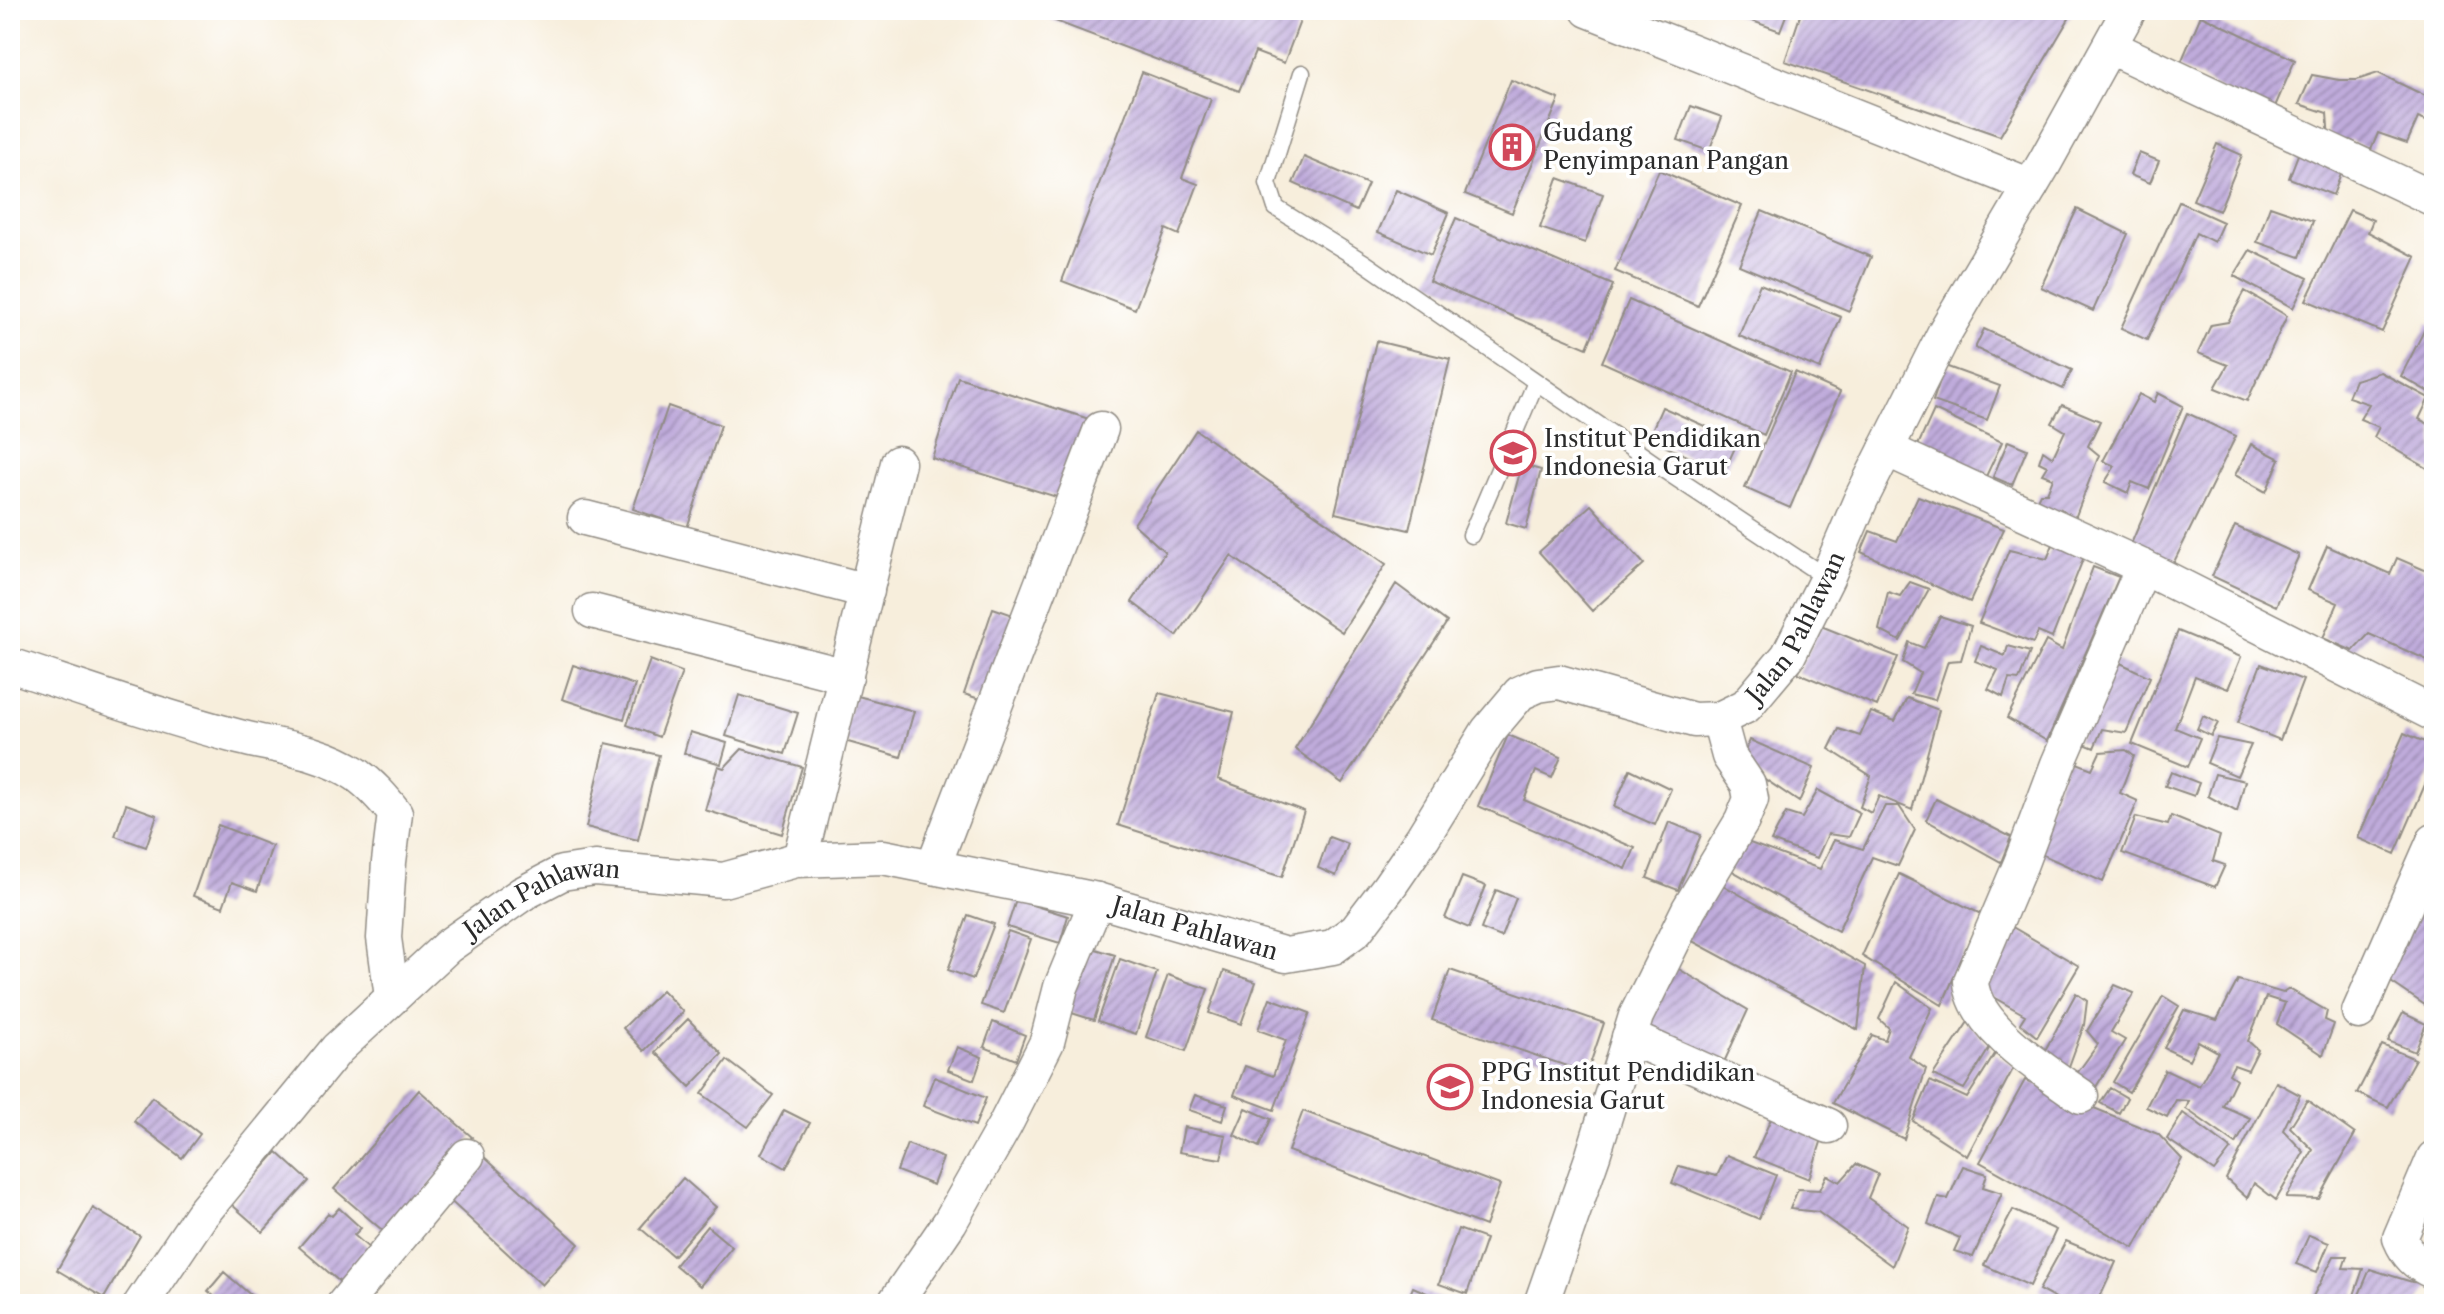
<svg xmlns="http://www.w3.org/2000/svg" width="2444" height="1314" viewBox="0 0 2444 1314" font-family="'Libre Caslon Text',serif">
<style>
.building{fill:url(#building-hatch)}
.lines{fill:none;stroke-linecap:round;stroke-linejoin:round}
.service-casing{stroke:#918c84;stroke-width:19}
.minor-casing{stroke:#918c84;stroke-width:37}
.service{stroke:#fff;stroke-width:16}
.minor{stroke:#fff;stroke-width:34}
.labels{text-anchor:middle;stroke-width:7;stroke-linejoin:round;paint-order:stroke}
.poi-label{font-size:24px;fill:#2b2b2b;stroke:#fff;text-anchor:start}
.street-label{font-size:24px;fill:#2b2b2b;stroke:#fff}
</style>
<defs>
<pattern id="building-hatch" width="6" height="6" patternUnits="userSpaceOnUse" patternTransform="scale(2)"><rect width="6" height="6" fill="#c0acdc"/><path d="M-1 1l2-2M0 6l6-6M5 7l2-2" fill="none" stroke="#9c8cb3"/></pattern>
</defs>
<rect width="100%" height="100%" fill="#fff"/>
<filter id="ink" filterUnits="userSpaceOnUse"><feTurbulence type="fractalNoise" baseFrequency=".0125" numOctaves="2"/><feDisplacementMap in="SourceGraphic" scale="16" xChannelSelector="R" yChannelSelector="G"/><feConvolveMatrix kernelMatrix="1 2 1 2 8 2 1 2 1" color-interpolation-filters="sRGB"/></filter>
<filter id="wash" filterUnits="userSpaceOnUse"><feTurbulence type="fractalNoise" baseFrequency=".006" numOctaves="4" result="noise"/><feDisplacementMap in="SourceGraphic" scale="32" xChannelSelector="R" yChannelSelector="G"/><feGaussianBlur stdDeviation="1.8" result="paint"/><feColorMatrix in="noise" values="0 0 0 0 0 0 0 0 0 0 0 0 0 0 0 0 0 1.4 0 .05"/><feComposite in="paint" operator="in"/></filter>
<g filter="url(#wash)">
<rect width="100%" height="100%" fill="#f7eedc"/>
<g id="blocks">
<path class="building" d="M 1044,10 L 1294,10 L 1303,13 L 1284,63 L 1255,52 L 1239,91 L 1042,16 Z
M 1722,10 L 1788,10 L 1780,31 Z
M 1802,10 L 2074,10 L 2000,136 L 1785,61 Z
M 2201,15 L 2295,60 L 2271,116 L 2179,67 Z
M 1142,72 L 1211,99 L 1182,178 L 1198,184 L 1179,235 L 1166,229 L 1135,309 L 1062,281 Z
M 2378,73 L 2434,100 L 2434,124 L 2418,118 L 2407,143 L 2378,133 L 2371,150 L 2350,140 L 2347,147 L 2329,141 L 2327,113 L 2299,104 L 2312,75 L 2339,80 L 2357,80 Z
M 1511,80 L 1559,99 L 1512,213 L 1465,194 Z
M 1691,106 L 1722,117 L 1709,151 L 1678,140 Z
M 2217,144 L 2242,155 L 2219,211 L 2193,200 Z
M 2299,152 L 2343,169 L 2333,195 L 2289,178 Z
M 2139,153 L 2159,161 L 2150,183 L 2130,175 Z
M 1304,157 L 1368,184 L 1356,211 L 1293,183 Z
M 1659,170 L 1742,206 L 1698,306 L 1615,271 Z
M 1558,178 L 1603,194 L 1585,243 L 1540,228 Z
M 1396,190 L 1449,213 L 1431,255 L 1378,232 Z
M 2179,202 L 2223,222 L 2214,242 L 2196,233 L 2147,340 L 2121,328 Z
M 2270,206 L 2313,221 L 2300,257 L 2257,242 Z
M 2077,209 L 2128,234 L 2093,311 L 2041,287 Z
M 2350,210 L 2373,220 L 2368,232 L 2416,257 L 2382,332 L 2306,300 Z
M 1762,211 L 1871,257 L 1849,311 L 1739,265 Z
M 1456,218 L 1613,285 L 1587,348 L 1429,281 Z
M 2250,250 L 2308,278 L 2293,308 L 2234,276 Z
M 1760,284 L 1841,317 L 1820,369 L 1739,336 Z
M 2245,291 L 2287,316 L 2247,401 L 2215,388 L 2228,365 L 2198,353 L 2211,325 L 2228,322 Z
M 1629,300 L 1791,372 L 1764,435 L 1602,362 Z
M 2428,323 L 2434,326 L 2434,395 L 2401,376 Z
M 1984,329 L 2072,370 L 2063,389 L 1975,348 Z
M 1376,341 L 1450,359 L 1409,530 L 1335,513 Z
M 1945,366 L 2000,386 L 1987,420 L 1933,401 Z
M 1795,372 L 1840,392 L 1790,508 L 1745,488 Z
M 2380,372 L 2429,398 L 2419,419 L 2434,427 L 2434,472 L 2374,437 L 2379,427 L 2360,419 L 2369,404 L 2348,397 L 2355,380 Z
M 958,377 L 1089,419 L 1063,499 L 932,458 Z
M 2158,393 L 2183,406 L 2149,489 L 2132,482 L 2128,493 L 2105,482 L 2115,466 L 2103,461 L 2139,394 L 2154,402 Z
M 2062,405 L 2100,421 L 2088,446 L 2099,455 L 2074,521 L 2061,509 L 2058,518 L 2034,505 L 2040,493 L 2047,493 L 2053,478 L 2042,474 L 2047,466 L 2039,462 L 2043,450 L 2053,457 L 2065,431 L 2052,423 Z
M 668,406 L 721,425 L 687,528 L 633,509 Z
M 1662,407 L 1738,441 L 1724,472 L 1648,439 Z
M 1934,410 L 2002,442 L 1982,485 L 1914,454 Z
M 2187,413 L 2236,436 L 2173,564 L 2131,544 Z
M 1196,430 L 1386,564 L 1342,632 L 1231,556 L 1177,636 L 1132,602 L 1165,552 L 1134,524 Z
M 2008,441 L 2027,449 L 2012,485 L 1993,477 Z
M 2251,444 L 2280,459 L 2266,492 L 2235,475 Z
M 1522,465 L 1541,470 L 1526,529 L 1506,523 Z
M 1918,496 L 2004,529 L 1970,602 L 1861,552 L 1870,531 L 1897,541 Z
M 1591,505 L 1644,564 L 1592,611 L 1539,552 Z
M 2235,526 L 2299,555 L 2276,606 L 2212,576 Z
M 2054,542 L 2085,554 L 2052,638 L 2038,632 L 2033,643 L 1979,623 L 2009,550 L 2047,559 Z
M 2327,546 L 2390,574 L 2397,558 L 2434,574 L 2434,663 L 2369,634 L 2353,651 L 2323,638 L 2338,603 L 2308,590 Z
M 2093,567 L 2119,577 L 2047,741 L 2007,718 L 2046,641 L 2062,650 Z
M 1910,582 L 1929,589 L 1900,641 L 1879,630 L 1888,592 L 1900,596 Z
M 1396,584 L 1447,622 L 1342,783 L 1295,749 Z
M 993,608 L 1019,617 L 989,702 L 964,694 Z
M 1940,616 L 1971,626 L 1961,660 L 1948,661 L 1935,700 L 1911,694 L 1920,673 L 1903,662 L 1909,642 L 1924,648 Z
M 1821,626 L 1898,657 L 1877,706 L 1798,673 Z
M 2178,631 L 2241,657 L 2228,689 L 2195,676 L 2175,728 L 2200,738 L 2188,767 L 2132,744 Z
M 1981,646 L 2005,656 L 2008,646 L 2030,652 L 2019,680 L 2009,679 L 2003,697 L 1988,689 L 1998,670 L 1975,661 Z
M 650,660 L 682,672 L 659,737 L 627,725 Z
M 2114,660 L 2150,677 L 2126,733 L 2102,729 L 2094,748 L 2077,741 Z
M 2261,664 L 2303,680 L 2280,740 L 2238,723 Z
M 573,665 L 635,685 L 624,719 L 562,699 Z
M 1159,693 L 1234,712 L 1218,779 L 1304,811 L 1282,877 L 1118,825 Z
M 739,695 L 798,713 L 785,754 L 726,736 Z
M 854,695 L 914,711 L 901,757 L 841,740 Z
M 1907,698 L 1939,710 L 1912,810 L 1879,796 L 1871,813 L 1860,807 L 1871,776 L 1829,749 L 1839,729 L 1860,736 L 1871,712 L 1895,721 Z
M 2203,716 L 2218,723 L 2211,736 L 2197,729 Z
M 690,732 L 727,743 L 721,764 L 684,753 Z
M 2404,733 L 2434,746 L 2434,764 L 2395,854 L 2358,838 Z
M 1508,735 L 1561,757 L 1552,778 L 1536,771 L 1524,800 L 1635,848 L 1626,869 L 1478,806 Z
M 2217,738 L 2251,745 L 2237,776 L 2207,763 Z
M 1750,740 L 1814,768 L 1799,802 L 1741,763 Z
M 606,743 L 659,755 L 638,840 L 586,827 Z
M 742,749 L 802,767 L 782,834 L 705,810 L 718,766 L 724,768 Z
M 2126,750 L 2134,756 L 2120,793 L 2138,801 L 2103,882 L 2034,851 L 2067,759 L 2092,769 L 2100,752 Z
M 1630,769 L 1671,789 L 1655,825 L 1614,807 Z
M 2171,772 L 2199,783 L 2194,796 L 2165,786 Z
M 2215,774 L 2245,781 L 2237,812 L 2208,796 Z
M 1818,790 L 1860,813 L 1849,837 L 1828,834 L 1817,858 L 1771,841 L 1786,813 L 1802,818 Z
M 1936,799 L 2011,837 L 2001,862 L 1926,820 Z
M 126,804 L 157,815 L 146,847 L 115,836 Z
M 1885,806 L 1899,806 L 1915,830 L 1898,866 L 1872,857 L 1838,931 L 1724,866 L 1739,839 L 1820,869 L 1834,840 L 1863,849 Z
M 2171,816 L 2220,836 L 2213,861 L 2225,865 L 2215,887 L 2122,853 L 2136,817 L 2168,825 Z
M 1669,822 L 1701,835 L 1678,890 L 1647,878 Z
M 218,825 L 272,846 L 257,891 L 232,882 L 223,907 L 193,896 Z
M 1329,837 L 1348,844 L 1336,876 L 1318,868 Z
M 1899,874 L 1981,914 L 1942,1005 L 1862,956 Z
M 1462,877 L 1486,886 L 1469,928 L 1445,918 Z
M 1714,880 L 1865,966 L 1858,1030 L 1683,936 Z
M 1496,890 L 1516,898 L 1501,937 L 1481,929 Z
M 1016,900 L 1068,916 L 1060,943 L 1007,927 Z
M 2414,907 L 2434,919 L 2434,990 L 2425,1005 L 2382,976 Z
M 968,915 L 994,924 L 973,979 L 948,970 Z
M 2009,925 L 2079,966 L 2037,1037 L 2020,1023 L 2025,1015 L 1977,988 Z
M 1008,931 L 1031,939 L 1004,1013 L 981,1005 Z
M 1083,945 L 1115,955 L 1094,1020 L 1062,1010 Z
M 1120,959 L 1157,972 L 1136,1034 L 1098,1021 Z
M 1672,965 L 1748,1010 L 1720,1071 L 1638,1032 Z
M 1450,970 L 1604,1023 L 1587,1073 L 1432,1020 Z
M 1224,971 L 1256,982 L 1241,1024 L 1209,1013 Z
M 1168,975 L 1208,989 L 1186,1051 L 1146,1037 Z
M 2238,980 L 2283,993 L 2289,989 L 2327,1011 L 2325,1020 L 2334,1024 L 2323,1055 L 2277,1024 L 2285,1003 L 2266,997 L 2248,1041 L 2258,1050 L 2248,1070 L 2234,1065 L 2229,1074 L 2236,1079 L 2223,1106 L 2250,1118 L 2236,1144 L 2186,1109 L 2189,1101 L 2176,1100 L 2167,1117 L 2146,1107 L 2165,1070 L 2199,1086 L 2218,1052 L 2198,1041 L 2189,1060 L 2164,1048 L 2184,1010 L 2217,1020 Z
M 1896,982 L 1932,1008 L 1909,1057 L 1926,1069 L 1904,1139 L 1833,1103 L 1872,1035 L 1885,1040 L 1889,1028 L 1879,1019 Z
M 2115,985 L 2134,993 L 2111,1032 L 2125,1040 L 2091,1095 L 2073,1079 L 2098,1044 L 2087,1031 Z
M 662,990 L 683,1012 L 644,1051 L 623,1028 Z
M 2076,993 L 2087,1001 L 2084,1025 L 2067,1072 L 2043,1054 Z
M 2163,996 L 2179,1006 L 2129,1092 L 2113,1082 Z
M 1270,998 L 1310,1013 L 1274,1110 L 1234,1095 L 1245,1066 L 1273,1076 L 1286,1040 L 1258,1030 Z
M 2403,1013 L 2426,1024 L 2415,1052 L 2388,1041 Z
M 688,1019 L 722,1054 L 690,1087 L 655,1052 Z
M 993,1022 L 1025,1035 L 1016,1060 L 984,1047 Z
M 1968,1022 L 1990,1047 L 1964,1089 L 1933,1075 Z
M 2382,1045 L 2415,1059 L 2388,1107 L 2357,1093 Z
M 957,1047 L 982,1057 L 974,1080 L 948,1070 Z
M 1995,1054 L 2014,1067 L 1967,1156 L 1913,1121 L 1930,1081 L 1967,1098 Z
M 727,1060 L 773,1095 L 748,1127 L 702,1094 Z
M 934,1077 L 986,1098 L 975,1126 L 923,1106 Z
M 2025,1080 L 2158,1134 L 2182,1159 L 2134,1248 L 1980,1162 Z
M 2276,1082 L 2300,1095 L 2283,1130 L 2304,1152 L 2276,1200 L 2254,1183 L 2247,1198 L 2226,1179 Z
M 2110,1088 L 2127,1098 L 2119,1113 L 2100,1103 Z
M 419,1090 L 472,1137 L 388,1235 L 334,1189 Z
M 1195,1095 L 1227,1105 L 1222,1121 L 1189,1110 Z
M 152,1097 L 200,1134 L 182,1158 L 134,1121 Z
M 2307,1100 L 2355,1134 L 2319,1199 L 2286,1198 L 2313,1150 L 2290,1127 Z
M 1246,1108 L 1271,1119 L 1259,1147 L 1234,1135 Z
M 784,1110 L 810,1123 L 786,1168 L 761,1154 Z
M 1303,1111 L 1500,1185 L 1485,1226 L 1288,1151 Z
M 2183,1113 L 2231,1149 L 2214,1171 L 2167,1139 Z
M 1773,1114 L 1823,1136 L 1809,1179 L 1754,1157 Z
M 1184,1127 L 1226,1135 L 1221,1159 L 1179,1152 Z
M 907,1144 L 943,1158 L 933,1185 L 897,1171 Z
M 277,1152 L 309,1181 L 263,1232 L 231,1204 Z
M 482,1155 L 579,1244 L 542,1285 L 445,1196 Z
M 1727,1155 L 1776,1175 L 1759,1219 L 1672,1183 L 1679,1166 L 1717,1176 Z
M 1856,1164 L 1878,1174 L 1868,1198 L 1908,1226 L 1892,1266 L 1818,1212 L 1790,1209 L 1798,1189 L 1820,1190 L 1827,1175 L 1840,1182 Z
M 1963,1166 L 1987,1174 L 1983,1187 L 2002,1193 L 1973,1257 L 1954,1251 L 1960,1238 L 1928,1224 L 1938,1197 L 1948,1199 Z
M 683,1178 L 716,1207 L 673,1256 L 640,1228 Z
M 93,1208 L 140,1236 L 104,1298 L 57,1270 Z
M 339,1208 L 361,1228 L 354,1235 L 370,1249 L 341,1283 L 299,1247 L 328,1213 L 332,1216 Z
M 2013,1210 L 2056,1230 L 2030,1286 L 1984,1265 Z
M 707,1226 L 732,1247 L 700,1286 L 675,1265 Z
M 1458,1229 L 1486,1239 L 1467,1294 L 1439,1284 Z
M 2309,1235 L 2329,1243 L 2317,1272 L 2296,1264 Z
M 2066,1241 L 2116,1262 L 2097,1304 L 2065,1304 L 2039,1290 Z
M 2334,1256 L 2347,1256 L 2343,1268 L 2363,1269 L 2351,1304 L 2309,1304 Z
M 2370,1269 L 2412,1282 L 2430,1283 L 2418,1304 L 2355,1304 Z
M 224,1272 L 261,1304 L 223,1304 L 208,1291 Z
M 1413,1287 L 1452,1304 L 1406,1304 Z"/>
</g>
</g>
<g filter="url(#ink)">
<use href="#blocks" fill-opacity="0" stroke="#918c84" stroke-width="2"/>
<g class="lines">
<g class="service-casing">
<path id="service" d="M 1302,73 L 1268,183 L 1276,208 L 1365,263 L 1658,466 L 1827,578
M 1471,535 L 1536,382"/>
</g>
<g class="minor-casing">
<g id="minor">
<path d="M 1588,10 L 2031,186"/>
<path d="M 2110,47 L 2434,199"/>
<path d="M 1886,449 L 2143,567 L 2434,714"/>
<path d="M 585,518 L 867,591"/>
<path d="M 592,611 L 846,676"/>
<path d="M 10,665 C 86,690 162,717 239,737 C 279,747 321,751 356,774 C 372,785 383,798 395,813 L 389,862 L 384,938 L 392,997"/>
<path d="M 800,859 L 898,463"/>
<path d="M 933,867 L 1101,429"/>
<path d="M 2359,1012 L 2434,841"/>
<path d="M 1629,1037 L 1829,1126"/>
<path d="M 2081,1096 C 2046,1071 1973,1027 1971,981 L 2021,863 L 2058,764 L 2143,567"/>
<path d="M 2434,1158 L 2400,1238 C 2407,1255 2416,1264 2434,1272"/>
<path id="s1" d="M 141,1304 L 201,1215 L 337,1049 L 448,946 L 522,894 L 562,873 L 595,868 L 723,880 L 796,860 L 883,857 L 1097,900 L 1286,955 L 1333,947 L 1356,930 L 1388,888 L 1423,837 L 1488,731 L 1520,693 L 1538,685 L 1559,682 L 1694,720 L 1719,719 L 1746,706 L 1788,656 L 1827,578 L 1861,499 L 1946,330 L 2045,162 L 2129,10"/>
<path d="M 344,1304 L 467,1156"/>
<path d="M 894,1304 L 950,1222 L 1005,1125 L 1047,1042 L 1061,987 L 1097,900"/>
<path d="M 1541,1304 L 1593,1155 L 1636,1016 L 1689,909 L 1742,821 L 1751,799 L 1748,784 L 1729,756 L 1719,719"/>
</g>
</g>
<use href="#service" class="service"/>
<use href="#minor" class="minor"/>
</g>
</g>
<defs>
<g id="building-ring" transform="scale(2.3)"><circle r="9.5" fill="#fff" stroke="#d1495b" stroke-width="1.5"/><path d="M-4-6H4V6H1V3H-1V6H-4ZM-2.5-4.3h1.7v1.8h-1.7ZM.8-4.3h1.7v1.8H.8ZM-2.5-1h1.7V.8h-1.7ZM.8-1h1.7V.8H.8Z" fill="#d1495b"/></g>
<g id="university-ring" transform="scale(2.3)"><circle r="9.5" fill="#fff" stroke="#d1495b" stroke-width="1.5"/><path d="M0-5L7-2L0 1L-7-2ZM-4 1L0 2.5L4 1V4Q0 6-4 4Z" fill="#d1495b"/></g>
</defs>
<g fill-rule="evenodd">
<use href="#building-ring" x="1512" y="147"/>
<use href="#university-ring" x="1513" y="453"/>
<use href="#university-ring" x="1450" y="1087"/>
</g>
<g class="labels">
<g class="poi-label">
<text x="1543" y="141">Gudang<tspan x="1543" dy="28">Penyimpanan Pangan</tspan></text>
<text x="1544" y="447">Institut Pendidikan<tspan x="1544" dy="28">Indonesia Garut</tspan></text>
<text x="1481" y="1081">PPG Institut Pendidikan<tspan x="1481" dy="28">Indonesia Garut</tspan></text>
</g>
<g class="street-label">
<text dy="8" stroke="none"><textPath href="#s1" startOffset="2044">Jalan Pahlawan</textPath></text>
<text dy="8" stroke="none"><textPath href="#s1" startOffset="582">Jalan Pahlawan</textPath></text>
<text dy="8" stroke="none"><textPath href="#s1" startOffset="1254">Jalan Pahlawan</textPath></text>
</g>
</g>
<rect width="2444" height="1314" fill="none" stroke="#fff" stroke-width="40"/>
</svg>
